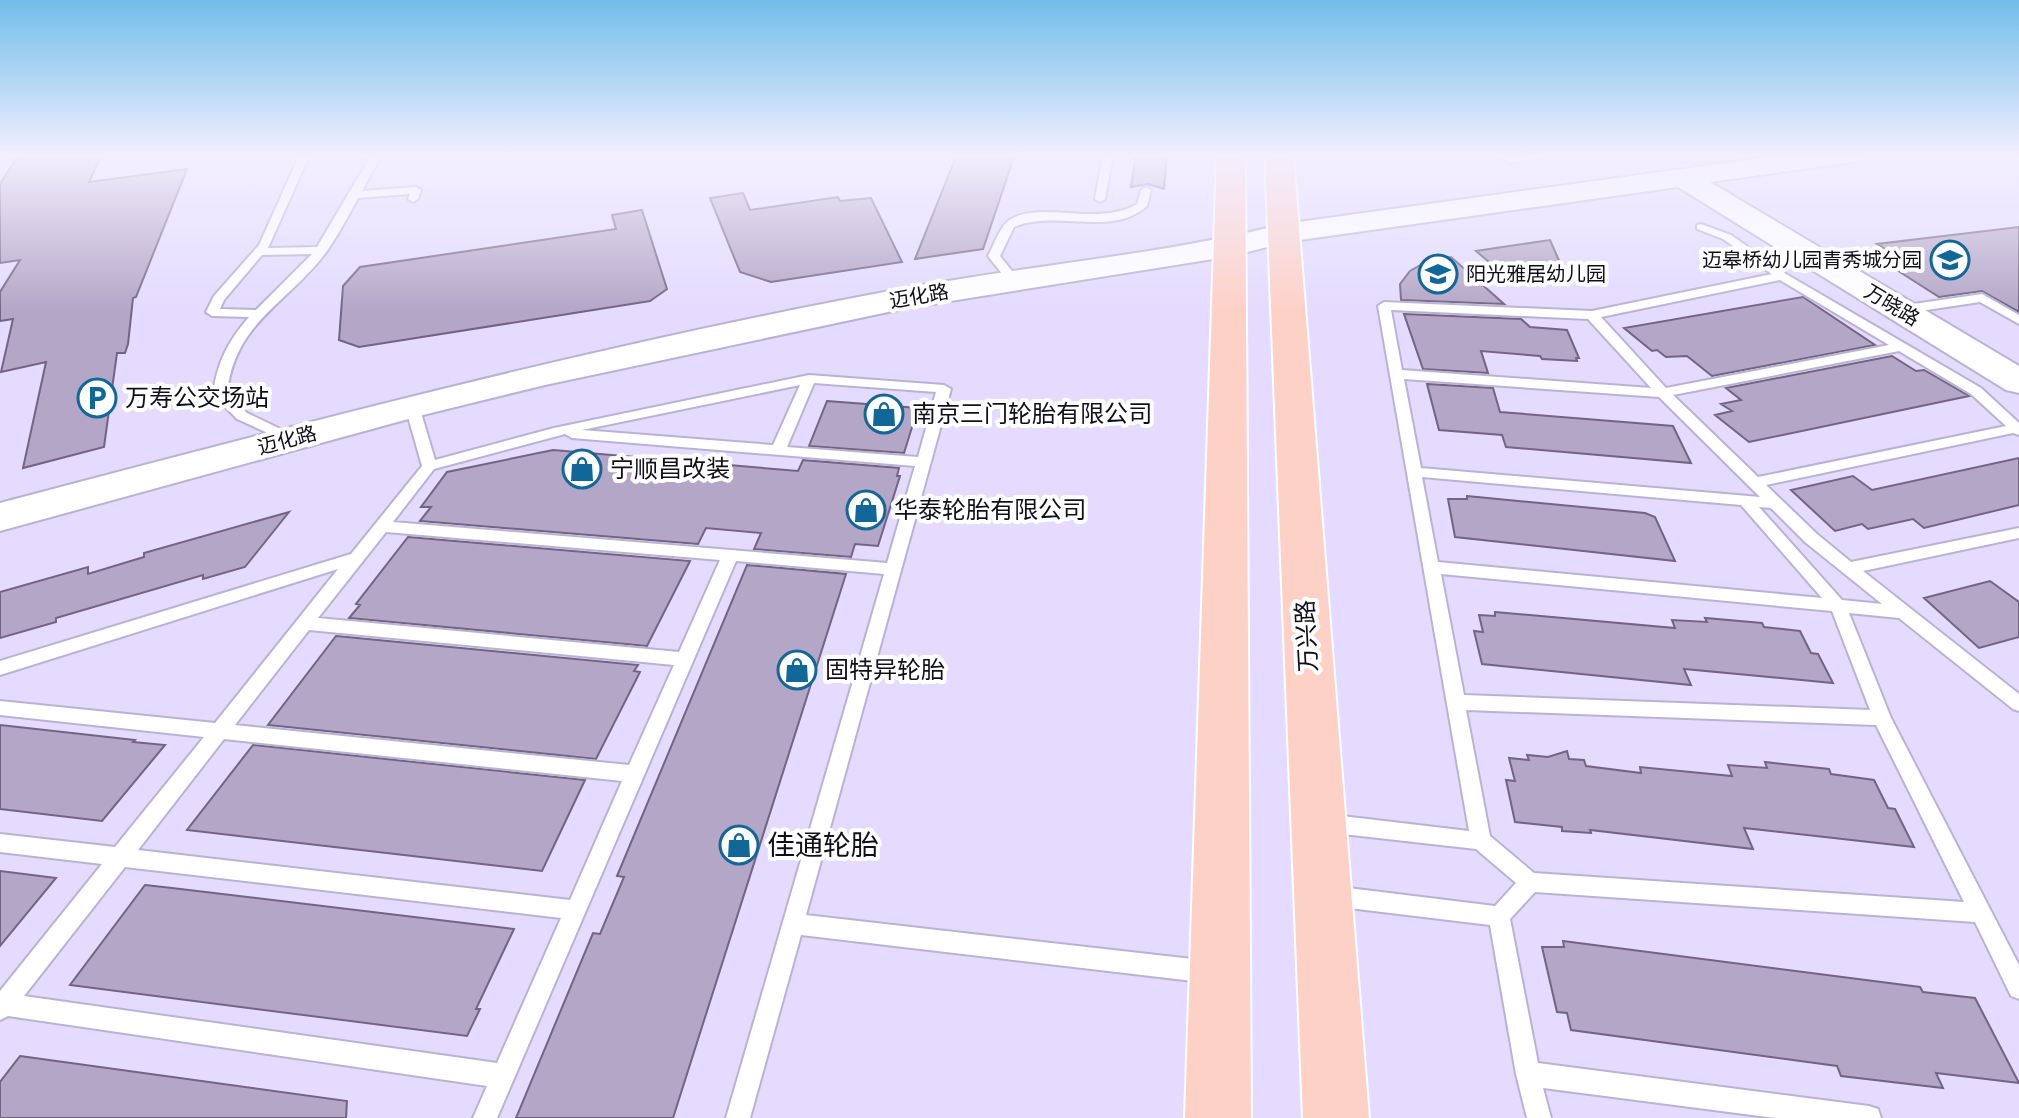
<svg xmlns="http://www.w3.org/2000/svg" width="2019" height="1118" viewBox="0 0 2019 1118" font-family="Signika,'Noto Sans SC',sans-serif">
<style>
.building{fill:#b4a6c7;stroke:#726482;stroke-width:2}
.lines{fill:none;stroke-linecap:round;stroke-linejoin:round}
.lane-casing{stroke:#bab2d4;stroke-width:4}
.secondary-casing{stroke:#bab2d4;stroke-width:4}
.primary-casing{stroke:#fff;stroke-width:4}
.lane{fill:#fff;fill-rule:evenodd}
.secondary{fill:#fff;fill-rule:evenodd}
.primary{fill:#fed1c7;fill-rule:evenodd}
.labels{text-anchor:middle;stroke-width:8;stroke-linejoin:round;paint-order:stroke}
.far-poi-label{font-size:20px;fill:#110e1a;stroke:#fff;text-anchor:end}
.far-street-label{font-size:20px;fill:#110e1a;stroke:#fff}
.poi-label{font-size:24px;fill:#110e1a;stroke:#fff;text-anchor:start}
.street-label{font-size:24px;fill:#110e1a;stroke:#fff}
.near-poi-label{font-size:28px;fill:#110e1a;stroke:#fff;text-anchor:start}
</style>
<rect width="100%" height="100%" fill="#e4dbff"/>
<path class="building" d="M 19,154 L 102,154 L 89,182 L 187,169 L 136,297 L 133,298 L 128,344 L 125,353 L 117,353 L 104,447 L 23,468 L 46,362 L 1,372 L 13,319 L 0,321 L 0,292 L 20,260 L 0,263 L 0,184 Z
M 957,154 L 1015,154 L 983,249 L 915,259 Z
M 1136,154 L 1167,154 L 1164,189 L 1148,184 L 1131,187 Z
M 743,193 L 750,210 L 838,197 L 840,201 L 871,198 L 902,262 L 771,282 L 740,272 L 710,198 Z
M 642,210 L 667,289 L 650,301 L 359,347 L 339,340 L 343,286 L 360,267 L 616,229 L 612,215 Z
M 2019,227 L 2019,312 L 1982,291 L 1939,297 L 1895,269 L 1892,253 L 1877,244 Z
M 1550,240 L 1561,265 L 1503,274 L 1476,251 Z
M 1451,257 L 1504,304 L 1401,300 L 1400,284 L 1410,271 L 1431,259 Z
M 1803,297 L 1875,345 L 1712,376 L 1687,356 L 1666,357 L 1657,350 L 1652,351 L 1624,328 Z
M 1404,314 L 1521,319 L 1530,327 L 1567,330 L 1579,358 L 1576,358 L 1577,361 L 1542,359 L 1540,356 L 1481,351 L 1488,373 L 1423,369 Z
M 1892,356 L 1916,371 L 1924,370 L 1969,396 L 1749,442 L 1715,415 L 1732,411 L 1721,404 L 1741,400 L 1726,388 Z
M 1427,384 L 1493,388 L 1500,412 L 1673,426 L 1691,463 L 1506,447 L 1502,435 L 1439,430 Z
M 827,401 L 918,408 L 904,453 L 809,446 Z
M 553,450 L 798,471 L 803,460 L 899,468 L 897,476 L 900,476 L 878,546 L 855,544 L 851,557 L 754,549 L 761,533 L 706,528 L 698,544 L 420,521 L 431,507 L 421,507 L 447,472 Z
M 2019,458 L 2019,505 L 1924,528 L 1913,519 L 1868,529 L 1862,524 L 1835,531 L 1791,490 L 1853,476 L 1872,490 Z
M 1467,496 L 1645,513 L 1655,517 L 1675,561 L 1455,537 L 1448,499 L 1467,499 Z
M 289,512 L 245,567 L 203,579 L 203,575 L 56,618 L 56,622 L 0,638 L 0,592 L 88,567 L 88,574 L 144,557 L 144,553 Z
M 408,537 L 690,561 L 647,646 L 349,618 L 360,605 L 356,604 Z
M 747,565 L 846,574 L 673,1118 L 516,1118 L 593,933 L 600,934 L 624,877 L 617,876 Z
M 1990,581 L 2019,602 L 2019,637 L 1979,648 L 1924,598 Z
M 1495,612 L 1675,628 L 1672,620 L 1707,622 L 1705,618 L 1762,623 L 1764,627 L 1800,631 L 1811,653 L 1818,654 L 1833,683 L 1684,669 L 1691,685 L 1482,664 L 1474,631 L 1483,632 L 1479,615 L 1495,616 Z
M 336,636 L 638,665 L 634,671 L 640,672 L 596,759 L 268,725 Z
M 0,725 L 135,740 L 133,742 L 165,745 L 102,821 L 0,809 Z
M 253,745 L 585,780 L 542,871 L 187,830 Z
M 1567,751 L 1569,759 L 1584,760 L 1586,766 L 1641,773 L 1640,767 L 1732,776 L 1728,765 L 1767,768 L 1765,762 L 1829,769 L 1831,774 L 1874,780 L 1888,808 L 1895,809 L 1914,847 L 1744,828 L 1753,849 L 1590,830 L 1591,833 L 1562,831 L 1562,827 L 1515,822 L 1506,780 L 1515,781 L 1509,758 L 1529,760 L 1527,755 L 1548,757 Z
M 0,871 L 56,878 L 0,946 Z
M 145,885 L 172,888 L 514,929 L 476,1009 L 480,1009 L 467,1036 L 70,985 Z
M 1563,941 L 1920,987 L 1923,992 L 1975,998 L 2019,1083 L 1936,1073 L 1943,1088 L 1841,1076 L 1837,1066 L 1571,1030 L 1567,1013 L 1557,1012 L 1542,947 L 1564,947 Z
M 20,1056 L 347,1101 L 346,1118 L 0,1118 L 0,1082 Z"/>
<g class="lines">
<g class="lane-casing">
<path id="lane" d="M 300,154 L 310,154 L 268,248 L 317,247 L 372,154 L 382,154 L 362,191 L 416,187 L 421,190 L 418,199 L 413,202 L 408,199 L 410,194 L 358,198 C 349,215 338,235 327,251 C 289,303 235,321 227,393 L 247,413 L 295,436 L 297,439 L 295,442 L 290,443 L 237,419 L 213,394 C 217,363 228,341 249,317 L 212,316 L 206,312 L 214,296 L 259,245 ZM 312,254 L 256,310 L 220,309 L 224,300 L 262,255 Z
M 1103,154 L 1113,154 L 1105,199 L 1100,202 L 1095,199 Z
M 1498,154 L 1513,157 L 1561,154 L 1511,163 Z
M 1146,187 L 1151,190 L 1147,206 C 1111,238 1057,209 1014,227 L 1000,256 L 1020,281 L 1018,284 L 1010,284 L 988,256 C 993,247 999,229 1007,222 C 1036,198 1097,228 1137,204 L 1141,190 Z
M 1701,224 L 1731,235 L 1786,274 L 1981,388 L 2019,423 L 2019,435 L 2013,433 L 1766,485 L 1817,534 L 1851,562 L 2019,528 L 2019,538 L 1863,571 L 2019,694 L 2019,711 L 2013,709 L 1899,618 L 1849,613 L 1891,718 L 2019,965 L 2019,999 L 2011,996 L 1975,922 L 1535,892 L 1510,919 L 1538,1063 L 1869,1106 L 1878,1109 L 1881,1118 L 1775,1118 L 1543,1088 L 1551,1118 L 1527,1118 L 1516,1074 L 1490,925 L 1332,906 L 1325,903 L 1321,896 L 1325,889 L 1332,886 L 1495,906 L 1516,883 L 1476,849 L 1325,832 L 1318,829 L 1315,823 L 1318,817 L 1325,814 L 1469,831 L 1378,306 L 1384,302 L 1592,311 L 1772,274 L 1723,239 L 1697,229 L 1697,225 ZM 1780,280 L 1889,345 L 1666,388 L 1601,317 ZM 1391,310 L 1588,319 L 1651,388 L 1402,370 ZM 1899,351 L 1971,394 L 2006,426 L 1758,477 L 1673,395 ZM 1404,379 L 1659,397 L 1760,497 L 1421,468 ZM 1422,477 L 1741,505 L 1822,598 L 1438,562 ZM 1759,507 L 1771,508 L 1805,542 L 1882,604 L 1842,600 ZM 1441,574 L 1832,611 L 1870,710 L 1464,695 ZM 1466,710 L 1876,725 L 1964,902 L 1534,873 L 1490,836 Z
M 1982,294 L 2019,315 L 2019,324 L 1980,302 L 1900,314 L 1894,310 L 1900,306 Z
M 809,375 L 944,385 L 951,389 L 806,915 L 1210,961 L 1218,964 L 1221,972 L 1218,980 L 1210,983 L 801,935 L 750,1118 L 726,1118 L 884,574 L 736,561 L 497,1118 L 473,1118 L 487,1086 L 8,1016 L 0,1020 L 0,991 L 102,864 L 0,852 L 0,834 L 115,847 L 204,737 L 0,715 L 0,701 L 215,723 L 338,569 L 0,675 L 0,661 L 351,554 L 422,466 L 405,406 L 407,403 L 417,403 L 419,406 L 435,460 L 554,428 ZM 814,383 L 936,392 L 918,457 L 787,447 ZM 800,385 L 773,445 L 582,430 ZM 565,434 L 572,438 L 915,466 L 887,563 L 393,522 L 434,469 ZM 386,532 L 720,560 L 679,652 L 318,618 ZM 309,630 L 674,665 L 629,765 L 235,725 ZM 224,739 L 622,781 L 570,900 L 138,850 ZM 125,867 L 561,918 L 497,1063 L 24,996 Z"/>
</g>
<g class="secondary-casing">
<path id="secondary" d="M 1791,154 L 1866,154 L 1863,160 L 1853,162 L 1710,182 L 2019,366 L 2019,393 L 2006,390 L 1678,187 L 1286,242 L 1232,256 L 907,308 L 545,385 L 423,415 L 0,531 L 0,503 C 300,424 601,344 906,288 C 1032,265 1160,255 1284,224 Z"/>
</g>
<g class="primary-casing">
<path id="primary" d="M 1217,154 L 1245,154 L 1251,1118 L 1185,1118 Z
M 1265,154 L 1293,154 L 1369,1118 L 1303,1118 Z"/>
</g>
<use href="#lane" class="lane"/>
<use href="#secondary" class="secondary"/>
<use href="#primary" class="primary"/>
</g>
<linearGradient id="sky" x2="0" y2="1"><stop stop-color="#71beea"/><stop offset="0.5" stop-color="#f3efff"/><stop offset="1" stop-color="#f3efff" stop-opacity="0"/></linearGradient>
<rect width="2019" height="311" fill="url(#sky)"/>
<defs>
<g id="school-ring" transform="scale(2)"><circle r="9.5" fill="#fff" stroke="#106798" stroke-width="1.5"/><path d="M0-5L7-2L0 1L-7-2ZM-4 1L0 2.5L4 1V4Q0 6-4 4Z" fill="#106798"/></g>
<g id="parking-ring" transform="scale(2)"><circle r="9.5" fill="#fff" stroke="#106798" stroke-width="1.5"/><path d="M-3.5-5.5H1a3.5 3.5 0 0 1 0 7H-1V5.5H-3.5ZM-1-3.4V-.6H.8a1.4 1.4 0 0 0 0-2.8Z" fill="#106798"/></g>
<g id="shop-ring" transform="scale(2)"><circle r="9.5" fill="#fff" stroke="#106798" stroke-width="1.5"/><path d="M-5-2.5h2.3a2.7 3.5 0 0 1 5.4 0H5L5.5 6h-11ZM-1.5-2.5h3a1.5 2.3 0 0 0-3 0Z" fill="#106798"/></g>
</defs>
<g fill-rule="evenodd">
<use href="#school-ring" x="1950" y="260"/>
<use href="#school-ring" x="1438" y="274"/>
<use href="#parking-ring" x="97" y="398"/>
<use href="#shop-ring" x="884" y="414"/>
<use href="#shop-ring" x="582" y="469"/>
<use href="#shop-ring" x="866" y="510"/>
<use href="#shop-ring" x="797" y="670"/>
<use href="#shop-ring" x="739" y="845"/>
</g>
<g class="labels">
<g class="far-poi-label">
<text x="1922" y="267">迈皋桥幼儿园青秀城分园</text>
<text x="1466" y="281" text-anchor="start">阳光雅居幼儿园</text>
</g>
<g class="far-street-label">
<text transform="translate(919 296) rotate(-10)" y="7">迈化路</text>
<text transform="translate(1892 305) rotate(31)" y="7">万晓路</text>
<text transform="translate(287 440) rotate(-15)" y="7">迈化路</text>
</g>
<g class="poi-label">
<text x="125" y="406">万寿公交场站</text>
<text x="912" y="422">南京三门轮胎有限公司</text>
<text x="610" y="477">宁顺昌改装</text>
<text x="894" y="518">华泰轮胎有限公司</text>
<text x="825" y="678">固特异轮胎</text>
</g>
<g class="street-label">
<text transform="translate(1307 636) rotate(-93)" y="8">万兴路</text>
</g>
<g class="near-poi-label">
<text x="767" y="855">佳通轮胎</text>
</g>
</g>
</svg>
